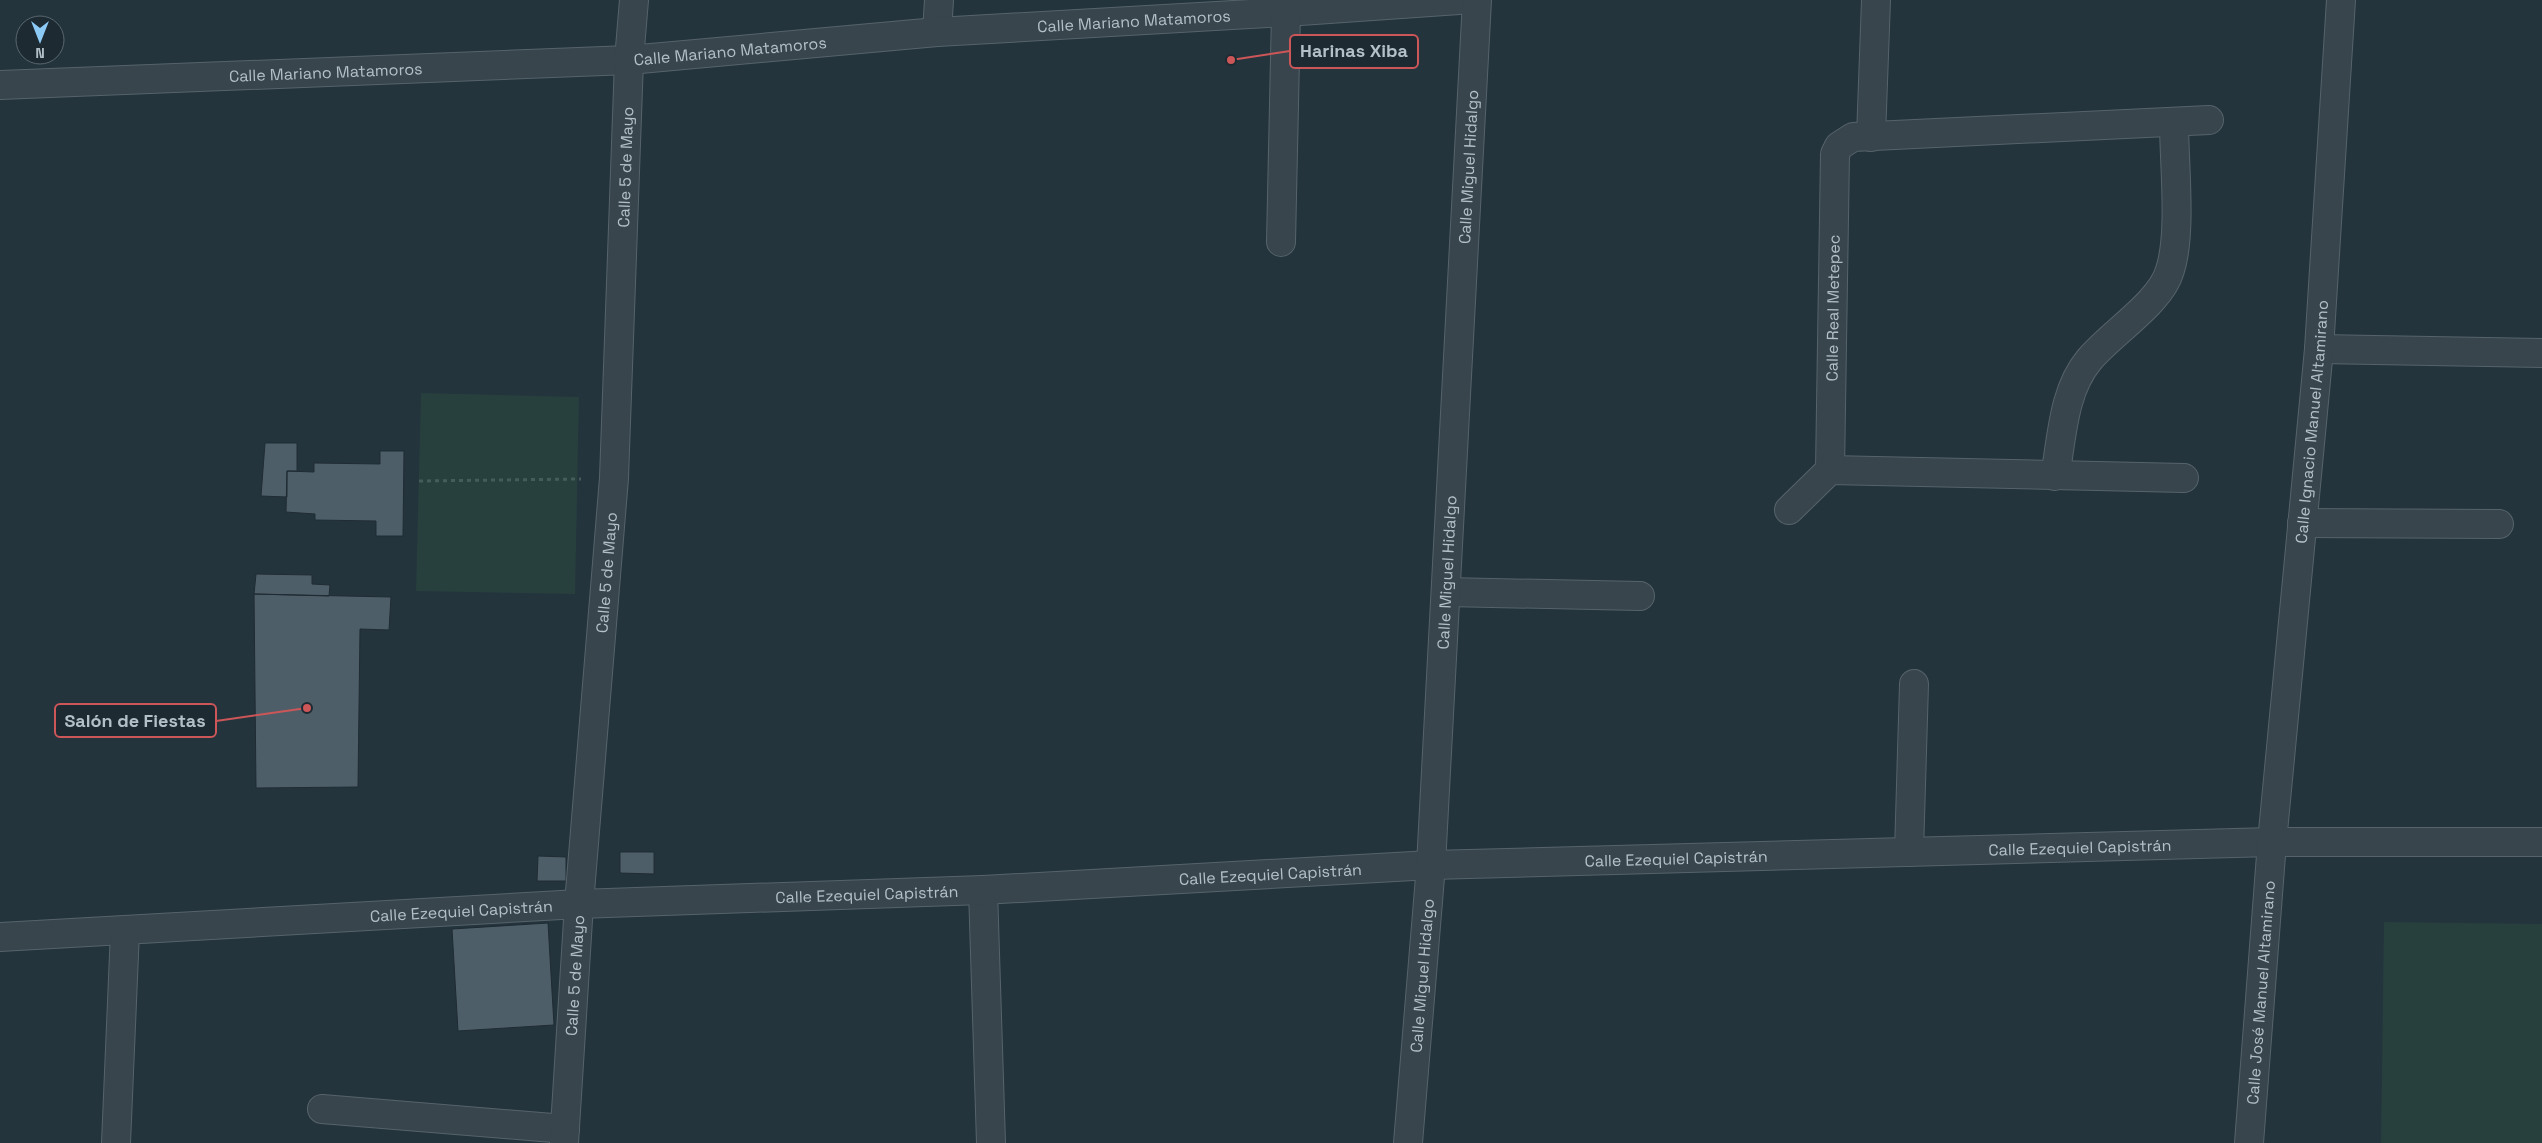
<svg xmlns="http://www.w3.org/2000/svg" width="2542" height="1143" viewBox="0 0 2542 1143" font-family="'Space Grotesk',sans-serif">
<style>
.green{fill:#27403d}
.building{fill:#4e5e68;stroke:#1f2c34}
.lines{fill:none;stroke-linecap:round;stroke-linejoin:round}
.minor-casing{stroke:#56636b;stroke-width:30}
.path{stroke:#465c5b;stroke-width:3;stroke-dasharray:4 4;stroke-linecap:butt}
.minor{stroke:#38454d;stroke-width:28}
.labels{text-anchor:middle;stroke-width:4;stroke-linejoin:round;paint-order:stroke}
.street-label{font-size:16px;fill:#b4c0c8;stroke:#1d2a32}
.leader{fill:none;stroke:#cc5658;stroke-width:2}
.callout-dot{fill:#cc5658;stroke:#1d2a32;stroke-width:2}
.callout{fill:#1d2a32;stroke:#cc5658;stroke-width:2}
.callout-label{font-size:18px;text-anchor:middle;font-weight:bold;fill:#b4c0c8}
</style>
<rect width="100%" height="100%" fill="#24343d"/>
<path class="green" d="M 421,393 L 579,397 L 575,594 L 416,591 Z
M 2384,922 L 2542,924 L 2542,1143 L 2381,1143 Z"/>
<path class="building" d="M 265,443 L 297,443 L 297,471 L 287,471 L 287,497 L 261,496 Z
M 380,451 L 404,451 L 403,536 L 376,536 L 376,521 L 315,520 L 315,514 L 286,512 L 287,471 L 314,472 L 314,463 L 380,464 Z
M 256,574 L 312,575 L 312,584 L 330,585 L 329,596 L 254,594 Z
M 254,594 L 391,597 L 389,630 L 360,629 L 358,787 L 256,788 Z
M 620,852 L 654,852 L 654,874 L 620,873 Z
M 538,856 L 566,857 L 566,881 L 537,881 Z
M 548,923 L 554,1025 L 458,1031 L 452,929 Z"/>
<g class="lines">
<g class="minor-casing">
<g id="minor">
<path d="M 937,32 L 939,0"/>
<path id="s1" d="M 0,85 L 629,60 L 937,32 L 1286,12 L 1459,0"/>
<path d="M 1871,137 L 1876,0"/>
<path d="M 1281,242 L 1286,12"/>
<path d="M 2319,349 L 2542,353"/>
<path id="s2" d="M 1830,470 L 1835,154 L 1839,146 L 1853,137 L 2209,120"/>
<path d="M 2055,476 C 2062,438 2063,391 2089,360 C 2111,333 2161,303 2170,270 C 2182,233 2174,163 2174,122"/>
<path d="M 1789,510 L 1830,470 L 2184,478"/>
<path d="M 2302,523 L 2499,524"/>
<path d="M 1446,592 L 1640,596"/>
<path d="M 1909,852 L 1914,684"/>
<path d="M 983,890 L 991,1143"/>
<path id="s3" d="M 0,937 L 579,904 L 983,890 L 1431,865 L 2272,842 L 2542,842"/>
<path d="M 322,1109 L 565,1129"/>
<path d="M 116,1143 L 125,931"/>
<path id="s4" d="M 564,1143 L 579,904 L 614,478 L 629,60 L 634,0"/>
<path id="s5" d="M 1408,1143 L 1431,865 L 1477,0"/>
<path id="s6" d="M 2249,1143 L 2272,842 L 2319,349 L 2341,0"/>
</g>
</g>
<path class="path" d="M 419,481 L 581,479"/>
<use href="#minor" class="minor"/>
</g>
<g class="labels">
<g class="street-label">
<text dy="6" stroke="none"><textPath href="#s1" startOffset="1136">Calle Mariano Matamoros</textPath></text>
<text dy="6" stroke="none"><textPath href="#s1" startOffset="731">Calle Mariano Matamoros</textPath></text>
<text dy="6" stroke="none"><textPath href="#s1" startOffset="326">Calle Mariano Matamoros</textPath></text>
<text dy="6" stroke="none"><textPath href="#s4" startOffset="978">Calle 5 de Mayo</textPath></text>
<text dy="6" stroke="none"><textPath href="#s5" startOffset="978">Calle Miguel Hidalgo</textPath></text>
<text dy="6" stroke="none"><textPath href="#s2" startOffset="162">Calle Real Metepec</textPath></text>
<text dy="6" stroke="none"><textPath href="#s6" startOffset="724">Calle Ignacio Manuel Altamirano</textPath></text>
<text dy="6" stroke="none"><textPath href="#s4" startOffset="572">Calle 5 de Mayo</textPath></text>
<text dy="6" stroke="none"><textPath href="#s5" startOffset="572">Calle Miguel Hidalgo</textPath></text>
<text dy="6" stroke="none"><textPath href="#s3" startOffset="2082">Calle Ezequiel Capistrán</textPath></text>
<text dy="6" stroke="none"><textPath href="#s3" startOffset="1678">Calle Ezequiel Capistrán</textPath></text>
<text dy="6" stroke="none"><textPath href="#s3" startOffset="1272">Calle Ezequiel Capistrán</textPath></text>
<text dy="6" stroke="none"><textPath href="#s3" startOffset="868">Calle Ezequiel Capistrán</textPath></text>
<text dy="6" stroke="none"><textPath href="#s3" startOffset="462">Calle Ezequiel Capistrán</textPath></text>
<text dy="6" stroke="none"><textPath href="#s4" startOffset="168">Calle 5 de Mayo</textPath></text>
<text dy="6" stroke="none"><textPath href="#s5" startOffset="168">Calle Miguel Hidalgo</textPath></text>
<text dy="6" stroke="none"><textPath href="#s6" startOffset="151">Calle José Manuel Altamirano</textPath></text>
</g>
</g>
<path class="leader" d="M1231 60L1290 51M307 708L216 721"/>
<g class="callout-dot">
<circle cx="1231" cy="60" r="5"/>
<circle cx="307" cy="708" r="5"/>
</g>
<g class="callout">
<rect x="1290" y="35" width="128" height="33" rx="5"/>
<rect x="55" y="704" width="161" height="33" rx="5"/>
</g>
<g class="callout-label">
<text x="1354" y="57">Harinas Xiba</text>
<text x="135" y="727">Salón de Fiestas</text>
</g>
<g transform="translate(40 40) rotate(180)"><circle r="24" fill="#1d2a32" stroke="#59666e"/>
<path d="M0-4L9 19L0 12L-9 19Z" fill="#8ccaf5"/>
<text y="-8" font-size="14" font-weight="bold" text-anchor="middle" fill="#b4c0c8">N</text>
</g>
</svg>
